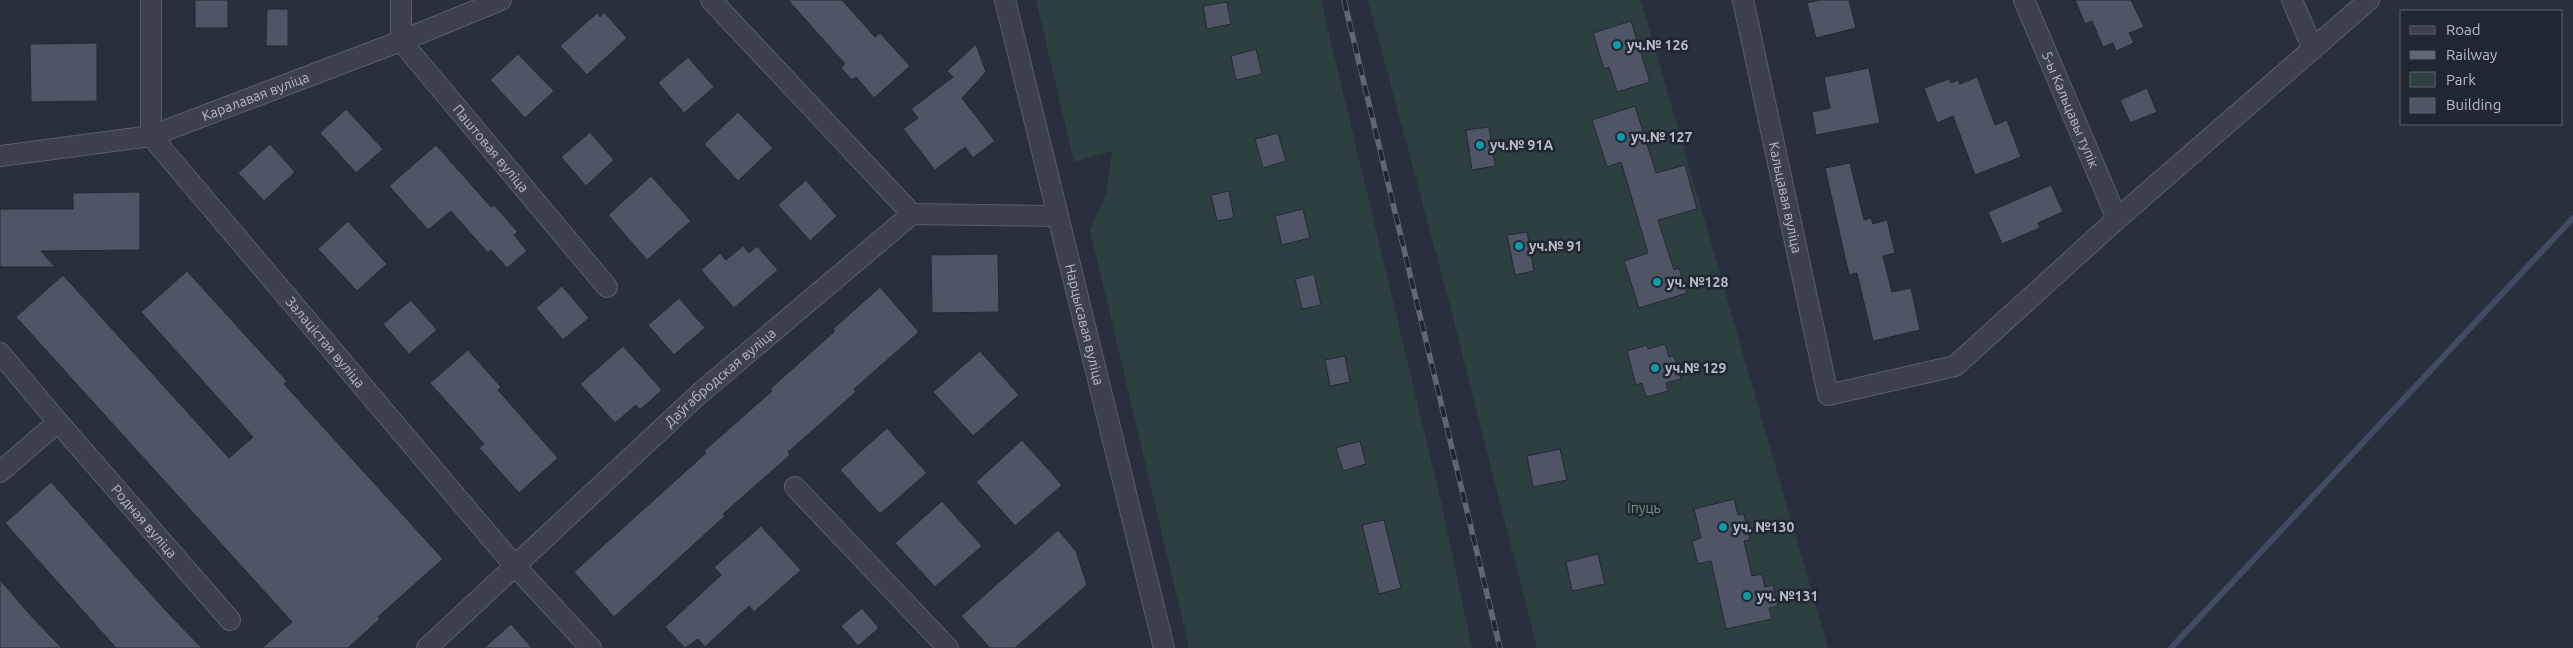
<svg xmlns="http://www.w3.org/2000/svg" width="2573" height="648" viewBox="0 0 2573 648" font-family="Ubuntu,sans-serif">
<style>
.green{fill:#2e3f42}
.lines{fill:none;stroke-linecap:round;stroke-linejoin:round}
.stream{stroke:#404b64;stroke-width:6}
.building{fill:#4f5565;stroke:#232835}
.minor-casing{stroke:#5a5f6b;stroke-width:22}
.minor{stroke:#3c414d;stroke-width:20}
.rail-casing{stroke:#616776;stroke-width:5.5}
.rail{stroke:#212633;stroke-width:4;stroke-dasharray:11;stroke-linecap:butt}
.culture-dot{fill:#0f9aa8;stroke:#212633;stroke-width:2}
.labels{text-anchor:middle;stroke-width:5;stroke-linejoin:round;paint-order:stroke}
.poi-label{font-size:14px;font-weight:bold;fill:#b8bdc8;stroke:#212633;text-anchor:start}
.street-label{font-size:14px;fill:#b8bdc8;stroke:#212633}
.park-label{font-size:14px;fill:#72967f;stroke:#212633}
</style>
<rect width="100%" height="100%" fill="#282f3d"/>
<path class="green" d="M 1036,0 L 1321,0 L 1442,506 L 1472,648 L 1189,648 L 1090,230 L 1106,194 L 1112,151 L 1074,162 Z
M 1368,0 L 1641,0 L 1828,648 L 1537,648 L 1450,306 Z"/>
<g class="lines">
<path class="stream" d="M 2171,648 L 2573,218"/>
</g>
<path class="building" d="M 195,0 L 228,0 L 228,28 L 195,28 Z
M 788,0 L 842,0 L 875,37 L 880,33 L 910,66 L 874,98 L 856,77 L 852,80 L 841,68 L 845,64 Z
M 1819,0 L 1849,0 L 1856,28 L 1816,38 L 1807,3 Z
M 2075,0 L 2131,0 L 2144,27 L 2129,33 L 2134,43 L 2116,51 L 2113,43 L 2103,47 L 2092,21 L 2085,24 Z
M 1227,2 L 1231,24 L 1207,29 L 1203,6 Z
M 267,9 L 288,9 L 288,46 L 266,46 Z
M 604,12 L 627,38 L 587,75 L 560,46 L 597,13 L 600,17 Z
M 1631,21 L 1650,82 L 1617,92 L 1609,67 L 1604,69 L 1593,33 Z
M 97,43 L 97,101 L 31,102 L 30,44 Z
M 976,44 L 986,72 L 962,98 L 995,141 L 973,158 L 965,147 L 935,170 L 903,129 L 918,118 L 911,109 L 953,77 L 947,71 Z
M 1256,49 L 1262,74 L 1236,80 L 1231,56 Z
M 518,54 L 554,91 L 525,118 L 490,80 Z
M 688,57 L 714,87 L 684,113 L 658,83 Z
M 1869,68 L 1880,123 L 1816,135 L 1812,112 L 1830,108 L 1824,77 Z
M 1977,77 L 1995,125 L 2007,120 L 2021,157 L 1975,175 L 1953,116 L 1937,123 L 1924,88 L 1949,79 L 1951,83 L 1958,80 L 1960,84 Z
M 2147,88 L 2157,112 L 2130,123 L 2120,100 Z
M 1635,106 L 1656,173 L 1685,165 L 1697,209 L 1658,220 L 1674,270 L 1679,268 L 1687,293 L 1639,308 L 1624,261 L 1648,253 L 1621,162 L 1607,167 L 1592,120 Z
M 346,109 L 383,149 L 356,173 L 320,133 Z
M 738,112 L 773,148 L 738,181 L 704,144 Z
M 1489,127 L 1495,166 L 1472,170 L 1466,130 Z
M 590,132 L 614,160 L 586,186 L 561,157 Z
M 1278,133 L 1286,161 L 1263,168 L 1255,139 Z
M 270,144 L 295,172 L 264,201 L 238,173 Z
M 436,145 L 491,207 L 494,205 L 518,232 L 514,235 L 527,251 L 507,268 L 491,250 L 488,253 L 451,211 L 428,230 L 389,186 Z
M 1850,163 L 1864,220 L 1871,218 L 1873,224 L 1887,220 L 1895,253 L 1883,256 L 1892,292 L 1911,288 L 1920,330 L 1873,341 L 1857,273 L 1849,275 L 1825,168 Z
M 651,176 L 691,221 L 647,260 L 608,215 Z
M 806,180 L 837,216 L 810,241 L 778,205 Z
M 2051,185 L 2063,212 L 2038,223 L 2040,228 L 2002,244 L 1988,212 Z
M 1229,191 L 1234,218 L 1217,221 L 1211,195 Z
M 140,192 L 140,250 L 41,251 L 55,267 L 0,267 L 0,209 L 73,209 L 73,193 Z
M 1303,209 L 1310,238 L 1282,245 L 1275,216 Z
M 348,221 L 387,264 L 357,291 L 318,249 Z
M 1527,232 L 1534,271 L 1515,275 L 1507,235 Z
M 743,246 L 749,253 L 757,246 L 778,270 L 734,308 L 701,270 L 720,253 L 726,260 Z
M 998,254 L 999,312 L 932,313 L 931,255 Z
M 187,271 L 287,381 L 284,384 L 443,559 L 378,617 L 380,619 L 348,648 L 262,648 L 292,622 L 16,317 L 63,275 L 229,458 L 253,437 L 141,312 Z
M 1314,274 L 1321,305 L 1302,309 L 1295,279 Z
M 562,286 L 589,318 L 563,340 L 536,308 Z
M 880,287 L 919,332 L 854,389 L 856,392 L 788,452 L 790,455 L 723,514 L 725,516 L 614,617 L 574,572 L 706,453 L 704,451 L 772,391 L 770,389 L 835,331 L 833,329 Z
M 679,298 L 705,328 L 674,355 L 648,325 Z
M 411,300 L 437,330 L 409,354 L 383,324 Z
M 1665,344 L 1669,357 L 1674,356 L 1681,379 L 1666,383 L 1668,391 L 1646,397 L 1642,383 L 1636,385 L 1627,351 L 1647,345 L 1648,349 Z
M 623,346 L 662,390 L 640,410 L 636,405 L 615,423 L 580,384 Z
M 468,350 L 501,387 L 498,390 L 558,458 L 519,493 L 479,448 L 484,444 L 430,383 Z
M 980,351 L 1019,395 L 973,436 L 933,392 Z
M 1345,356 L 1350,382 L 1330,386 L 1325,360 Z
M 887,428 L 927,473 L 880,514 L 840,470 Z
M 1022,440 L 1062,485 L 1015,526 L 976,482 Z
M 1360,441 L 1366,464 L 1343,471 L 1336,448 Z
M 1560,449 L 1567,480 L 1533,487 L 1527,456 Z
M 51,482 L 168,613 L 202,648 L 116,648 L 5,523 Z
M 1734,499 L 1738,515 L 1744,514 L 1750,540 L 1744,541 L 1752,576 L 1762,574 L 1765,587 L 1773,585 L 1778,606 L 1769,608 L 1772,619 L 1726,629 L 1711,561 L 1698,564 L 1692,541 L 1701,538 L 1694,509 Z
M 942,501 L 982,546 L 935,587 L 895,543 Z
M 1384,520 L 1401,588 L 1379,594 L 1362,525 Z
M 761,526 L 801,570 L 754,612 L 749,606 L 705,647 L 698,639 L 685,648 L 665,627 L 721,575 L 714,567 Z
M 1058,530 L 1076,551 L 1087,585 L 1015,648 L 990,648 L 961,616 Z
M 1598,554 L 1605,584 L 1572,591 L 1566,562 Z
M 0,580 L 33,618 L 62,648 L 0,648 Z
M 862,608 L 879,628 L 858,646 L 841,626 Z
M 511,624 L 532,648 L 484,648 Z"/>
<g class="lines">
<g class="minor-casing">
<g id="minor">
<path id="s1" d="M 151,0 L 151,136 L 514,565 L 591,648"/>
<path id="s2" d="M 401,0 L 401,41 L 607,287"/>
<path d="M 711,0 L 912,214"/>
<path id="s3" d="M 1005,0 L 1164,648"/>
<path id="s4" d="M 1743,0 L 1828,395 L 1955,366 L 2117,219 L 2369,0"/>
<path id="s5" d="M 2024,0 L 2117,219"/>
<path d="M 2292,0 L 2313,49"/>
<path id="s6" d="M 0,156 L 151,136 L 401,41 L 501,0"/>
<path d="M 0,353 L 58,422"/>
<path id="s7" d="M 0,472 L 58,422 L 230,620"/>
<path d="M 795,487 L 948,648"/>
<path id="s8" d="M 427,648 L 699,394 L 912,214 L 1058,216"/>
</g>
</g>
<use href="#minor" class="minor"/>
<g class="rail-casing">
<path id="rail" d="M 1344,0 L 1500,648"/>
</g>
<use href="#rail" class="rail"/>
</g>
<g class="culture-dot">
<circle cx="1617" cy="45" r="5"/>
<circle cx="1621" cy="137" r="5"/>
<circle cx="1480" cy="145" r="5"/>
<circle cx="1519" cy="246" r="5"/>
<circle cx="1657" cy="282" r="5"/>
<circle cx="1655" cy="368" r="5"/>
<circle cx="1723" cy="527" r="5"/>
<circle cx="1747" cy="596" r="5"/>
</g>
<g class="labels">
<g class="poi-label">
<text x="1627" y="50">уч.№ 126</text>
<text x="1631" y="142">уч.№ 127</text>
<text x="1490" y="150">уч.№ 91А</text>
<text x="1529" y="251">уч.№ 91</text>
<text x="1667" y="287">уч. №128</text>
<text x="1665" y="373">уч.№ 129</text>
<text x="1733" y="532">уч. №130</text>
<text x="1757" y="601">уч. №131</text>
</g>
<g class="street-label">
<text dy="5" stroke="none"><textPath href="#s6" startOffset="264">Каралавая вуліца</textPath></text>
<text dy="5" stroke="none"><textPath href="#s5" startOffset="119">5-ы Кальцавы тупік</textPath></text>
<text dy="5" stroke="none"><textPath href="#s2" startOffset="181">Паштовая вуліца</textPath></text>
<text dy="5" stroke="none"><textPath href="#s4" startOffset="202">Кальцавая вуліца</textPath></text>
<text dy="5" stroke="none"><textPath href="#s3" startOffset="334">Нарцысавая вуліца</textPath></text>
<text dy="5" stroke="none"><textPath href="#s1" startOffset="406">Залацістая вуліца</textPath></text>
<text dy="5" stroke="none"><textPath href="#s8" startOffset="399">Даўгабродская вуліца</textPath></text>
<text dy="5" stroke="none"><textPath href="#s7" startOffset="208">Родная вуліца</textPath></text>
</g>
<g class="park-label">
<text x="1644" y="513">Іпуць</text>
</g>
</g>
<rect x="2400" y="10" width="162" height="115" fill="#212633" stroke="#5d626f"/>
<rect x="2410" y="26" width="25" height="8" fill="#3c414d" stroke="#5d626f"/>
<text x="2446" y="35" font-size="15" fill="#b8bdc8">Road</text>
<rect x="2410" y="51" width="25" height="8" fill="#616776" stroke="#5d626f"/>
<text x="2446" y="60" font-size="15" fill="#b8bdc8">Railway</text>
<rect x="2410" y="72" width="25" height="15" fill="#2e3f42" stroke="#5d626f"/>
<text x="2446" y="85" font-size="15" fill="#b8bdc8">Park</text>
<rect x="2410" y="98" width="25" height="15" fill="#4f5565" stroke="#5d626f"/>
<text x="2446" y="110" font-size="15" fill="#b8bdc8">Building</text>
</svg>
